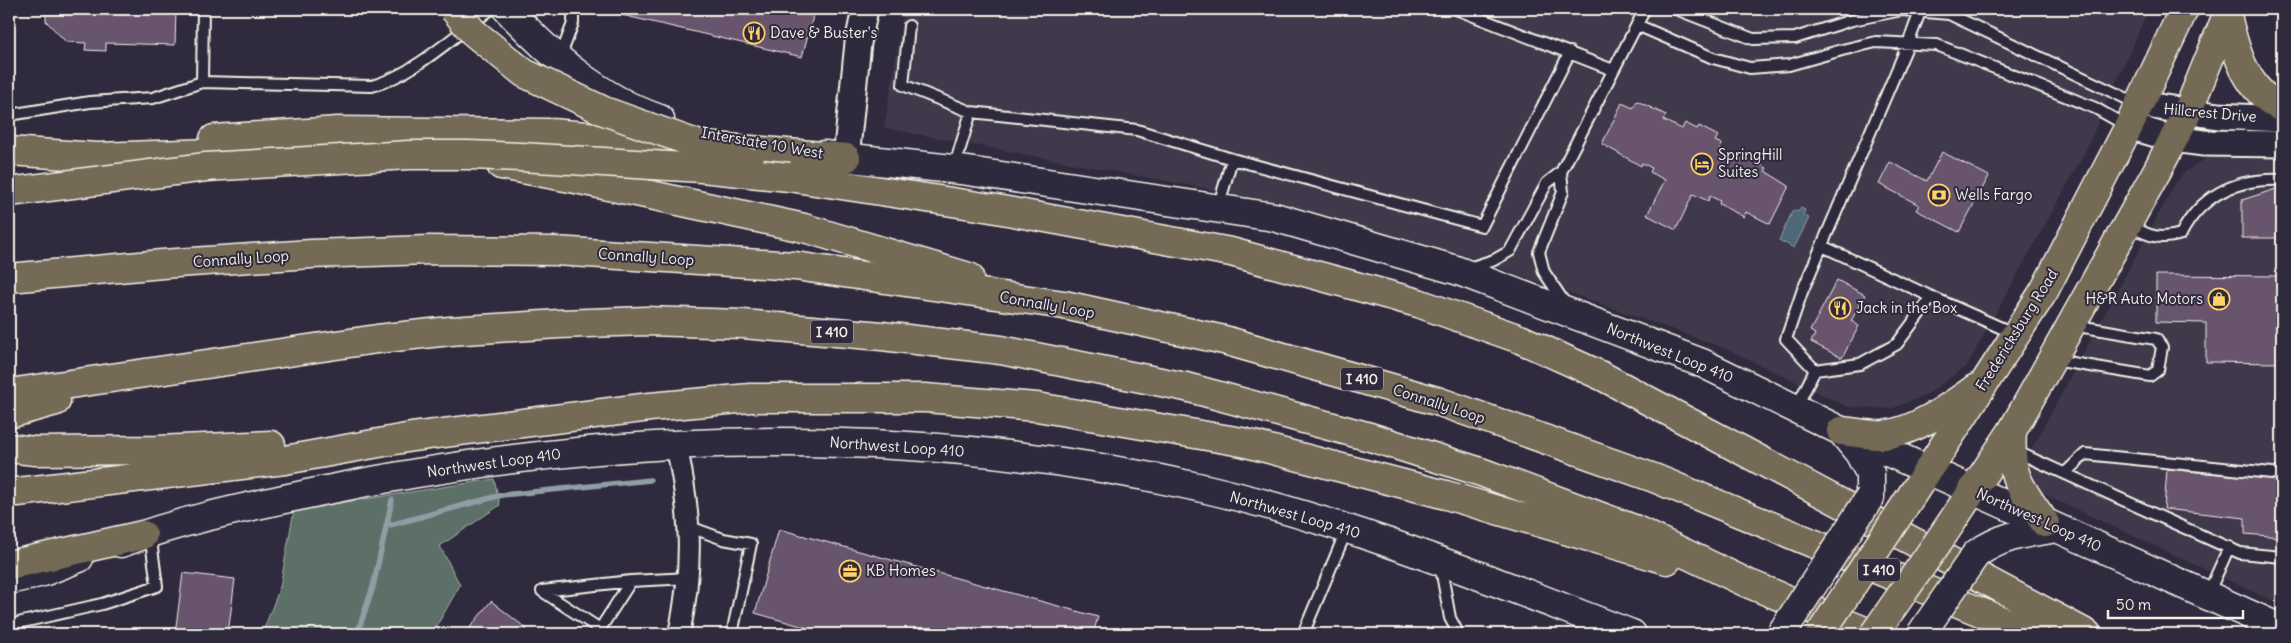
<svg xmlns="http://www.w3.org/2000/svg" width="2291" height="643" viewBox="0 0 2291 643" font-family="Delius,sans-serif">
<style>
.built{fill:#40374b}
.green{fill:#5b6f67;stroke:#a8b0a8}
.water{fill:#4d6776;stroke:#909ea4}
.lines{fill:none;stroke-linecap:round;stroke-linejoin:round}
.stream{stroke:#909ea4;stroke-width:5.5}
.building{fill:#67546d;stroke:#f4f1e8}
.service-casing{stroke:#f4f1e8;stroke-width:14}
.minor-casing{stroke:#f4f1e8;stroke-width:24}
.tertiary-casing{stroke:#f4f1e8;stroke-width:29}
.secondary-casing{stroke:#f4f1e8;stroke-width:31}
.primary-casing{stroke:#f4f1e8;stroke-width:31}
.motorway-casing{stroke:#f4f1e8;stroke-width:31}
.service{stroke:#2f2a3d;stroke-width:10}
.minor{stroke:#2f2a3d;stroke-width:20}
.tertiary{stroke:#2f2a3d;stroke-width:25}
.secondary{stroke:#2f2a3d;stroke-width:28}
.primary{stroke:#746b55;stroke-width:28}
.motorway{stroke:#746b55;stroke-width:28}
.secondary-bridge-casing{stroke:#f4f1e8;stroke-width:31;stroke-linecap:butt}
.primary-bridge-casing{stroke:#f4f1e8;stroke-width:31;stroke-linecap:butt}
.motorway-bridge-casing{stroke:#f4f1e8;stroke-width:31;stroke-linecap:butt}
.secondary-bridge{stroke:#2f2a3d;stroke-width:28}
.primary-bridge{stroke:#746b55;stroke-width:28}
.motorway-bridge{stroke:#746b55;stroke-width:28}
.labels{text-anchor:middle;stroke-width:4;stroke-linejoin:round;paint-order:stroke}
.shield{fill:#2f2a3d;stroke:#b9b5b5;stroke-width:1}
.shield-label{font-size:14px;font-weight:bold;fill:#f4f1e8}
.poi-label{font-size:15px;fill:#f4f1e8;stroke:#2f2a3d;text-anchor:start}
.street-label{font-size:15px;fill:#f4f1e8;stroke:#2f2a3d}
</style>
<rect width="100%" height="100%" fill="#2f2a3d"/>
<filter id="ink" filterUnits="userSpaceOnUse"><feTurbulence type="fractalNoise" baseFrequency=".02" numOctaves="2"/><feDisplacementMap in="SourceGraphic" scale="10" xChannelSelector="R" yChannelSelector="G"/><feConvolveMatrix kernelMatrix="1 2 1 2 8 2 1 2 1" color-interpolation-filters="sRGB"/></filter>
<g filter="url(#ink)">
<path class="built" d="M 904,9 L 2149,9 L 2082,158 L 1967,366 L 1926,395 L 1891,409 L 1848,407 L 1724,348 L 1460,254 L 1203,188 L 884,128 Z
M 2217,153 L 2282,153 L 2282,605 L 2049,497 L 2033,484 L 2025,461 L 2176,182 L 2185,172 L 2196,164 Z"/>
<path class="green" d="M 494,479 L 500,505 L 440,546 L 460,585 L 432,634 L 262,634 L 280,587 L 294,510 Z"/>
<path class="water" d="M 1801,208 L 1805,210 L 1803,215 L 1809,218 L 1794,248 L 1779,240 L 1793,210 L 1798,212 Z"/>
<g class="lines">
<path class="stream" d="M 386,526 L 502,495 L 650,480
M 357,634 L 373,587 L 392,500"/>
</g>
<path class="building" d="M 46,9 L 176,9 L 175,45 L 106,43 L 106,51 L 85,50 L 86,43 L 66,42 L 46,21 Z
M 596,9 L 815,9 L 802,57 Z
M 1637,101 L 1666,115 L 1663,120 L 1682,129 L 1685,123 L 1697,129 L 1699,126 L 1718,136 L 1715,141 L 1722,144 L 1720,149 L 1742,160 L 1743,157 L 1767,168 L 1765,171 L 1789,186 L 1770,224 L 1746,212 L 1744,217 L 1719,204 L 1720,201 L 1710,196 L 1708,201 L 1693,194 L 1676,230 L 1647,215 L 1665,180 L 1650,172 L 1652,168 L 1642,163 L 1641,166 L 1602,144 L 1622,103 L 1633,108 Z
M 1942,152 L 1989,176 L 1959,232 L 1916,210 L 1919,205 L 1879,184 L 1890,162 L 1927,181 Z
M 2282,187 L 2282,238 L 2242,238 L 2242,200 Z
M 2156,275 L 2282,276 L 2282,363 L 2206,362 L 2206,323 L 2156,322 Z
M 1837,280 L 1865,295 L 1851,321 L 1859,326 L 1842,358 L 1811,342 L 1815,334 L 1810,331 Z
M 2167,469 L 2282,480 L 2282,537 L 2245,534 L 2245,518 L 2164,509 Z
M 779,529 L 1098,617 L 1093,634 L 829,634 L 755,613 Z
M 183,573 L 235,579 L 228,634 L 175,634 Z
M 491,601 L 527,629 L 522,634 L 465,634 Z"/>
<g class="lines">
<g class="service-casing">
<path id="service" d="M 1456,9 L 1613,70
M 1676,9 L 1753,39 L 1795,38 L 1852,20 L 1902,10 L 1949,14 L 2138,104
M 1637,25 L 1713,58 L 1750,68 L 1789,65 L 1842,50 L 1876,42 L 1937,45 L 2095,108 L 2127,126
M 909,26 L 903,85 L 971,112 L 1137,130 L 1232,159 L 1482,226 L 1570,52
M 560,58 L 573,23 L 573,9
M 202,82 L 203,9
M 9,115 L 90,102 L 153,98 L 202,82 L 372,86 C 415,74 455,35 491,9
M 954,168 L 971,112
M 1561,172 L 1563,192 L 1539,252 L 1544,272 L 1566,305
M 1218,208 L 1232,159
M 2128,225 C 2148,235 2158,241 2181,234 C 2202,194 2237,178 2282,180
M 1822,246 L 1932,297
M 1469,268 L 1494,260 L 1510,251 L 1547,183 L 1561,172 L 1645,9
M 2054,360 L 2150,376 L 2158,370 L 2162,347 L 2156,339 L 2072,325
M 1815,370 L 1860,364 L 1897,344 L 1932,297 L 2015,334
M 1796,408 L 1815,370 L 1786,339 L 1802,292 L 1908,44 L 1921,9
M 2015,451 L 2240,553 L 2282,557
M 2065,473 L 2085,454 L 2282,474
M 690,527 L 723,539 L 751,544 L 732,634
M 1440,563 L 1450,618 L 1457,631
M 631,581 L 600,629 L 542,591 L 631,581 L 689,578
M 2208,594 L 2229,547
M 9,625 L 102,604 L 157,586 L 150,533
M 1303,634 L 1347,529"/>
</g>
<g class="minor-casing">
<path id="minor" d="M 676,444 C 691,513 694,565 679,634"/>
</g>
<g class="tertiary-casing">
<path id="tertiary" d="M 2139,104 L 2218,116 L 2282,119
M 2129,126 L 2173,139 L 2204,143 L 2282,144
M 846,158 L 858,43 L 865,9"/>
</g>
<g class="secondary-casing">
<path id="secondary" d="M 507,9 C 550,55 600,99 660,119
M 824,155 L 961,170 L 1274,217 L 1456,270 L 1702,363 L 1841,431 L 2282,629
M 1842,432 L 1859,453 L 1870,473 L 1870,497
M 121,543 C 184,519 252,506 317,492 C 606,431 909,422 1198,487 C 1347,521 1490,580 1632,634
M 1976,554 C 2003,535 2026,533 2057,528
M 9,580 L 43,572 L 79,558"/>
</g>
<g class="primary-casing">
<path id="primary" d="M 2227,15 C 2235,51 2246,91 2282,108
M 1841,431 C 1855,432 1870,436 1884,435 C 1917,431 1949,407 1976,388
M 2012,431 C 2009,478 2020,487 2045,523
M 1902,510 L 2044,291 L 2129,126 L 2184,9
M 1945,532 L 2012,431 L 2158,169 L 2187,113 L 2227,15 L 2227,9"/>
</g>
<g class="motorway-casing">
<path id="motorway" d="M 214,139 L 338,131 L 551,133 L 846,158
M 9,151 L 97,157 L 241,152
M 501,165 L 576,179 L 804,228 L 969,277
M 789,177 L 991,208 L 1231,252 L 1418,303 L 1520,339 L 1602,376 L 2087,634
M 9,278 L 162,264 L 311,254 L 429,250 L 555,251 L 795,266 L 1064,305 L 1224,340 L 1440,402 L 1654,478 L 2034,634
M 9,393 L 377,339 L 450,331 L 559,324 L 646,321 L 743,324 L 882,336 L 1001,350 L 1186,387 L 1370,437 L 1481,472 L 1634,529 L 1747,583 L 1872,634
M 9,414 L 56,401
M 9,448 L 35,451 L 157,450 L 271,445
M 9,493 L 285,460 L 412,437 L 650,407 L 750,398 L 925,398 L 1037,407 L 1242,442 L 1446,495 L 1667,560
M 9,565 L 143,535"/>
</g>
<use href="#service" class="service"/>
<use href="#minor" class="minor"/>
<use href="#tertiary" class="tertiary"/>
<use href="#secondary" class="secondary"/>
<use href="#primary" class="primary"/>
<use href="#motorway" class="motorway"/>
<g class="secondary-bridge-casing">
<path id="secondary-bridge" d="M 1781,634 L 1870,497
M 1921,634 L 1976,554"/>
</g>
<g class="primary-bridge-casing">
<path id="primary-bridge" d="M 1820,634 L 1902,510
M 1874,634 L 1945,532"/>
</g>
<g class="motorway-bridge-casing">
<path id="motorway-bridge" d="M 454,9 L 473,32 L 524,73 L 604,111 L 750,163
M 9,192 L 206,167 L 409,155 L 468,155 L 521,157 L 701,168 L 789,177"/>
</g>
<use href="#secondary-bridge" class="secondary-bridge"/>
<use href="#primary-bridge" class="primary-bridge"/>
<use href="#motorway-bridge" class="motorway-bridge"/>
</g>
</g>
<defs>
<g id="restaurant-ring" transform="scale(1.125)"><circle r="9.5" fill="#2f2a3d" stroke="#ffd166" stroke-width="1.5"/><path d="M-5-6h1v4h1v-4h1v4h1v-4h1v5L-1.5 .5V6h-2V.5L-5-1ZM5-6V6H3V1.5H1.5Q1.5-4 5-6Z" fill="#ffd166"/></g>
<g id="hotel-ring" transform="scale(1.125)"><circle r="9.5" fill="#2f2a3d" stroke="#ffd166" stroke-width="1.5"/><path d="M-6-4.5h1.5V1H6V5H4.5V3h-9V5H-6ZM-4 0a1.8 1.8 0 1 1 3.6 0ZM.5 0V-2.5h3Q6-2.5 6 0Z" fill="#ffd166"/></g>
<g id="bank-ring" transform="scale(1.125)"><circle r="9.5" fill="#2f2a3d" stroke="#ffd166" stroke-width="1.5"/><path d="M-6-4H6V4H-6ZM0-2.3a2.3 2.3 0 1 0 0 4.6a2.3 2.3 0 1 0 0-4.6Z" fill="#ffd166"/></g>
<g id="shop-ring" transform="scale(1.125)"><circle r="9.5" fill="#2f2a3d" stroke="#ffd166" stroke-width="1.5"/><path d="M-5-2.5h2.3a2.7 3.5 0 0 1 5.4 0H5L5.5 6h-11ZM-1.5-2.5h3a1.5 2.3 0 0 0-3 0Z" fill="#ffd166"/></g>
<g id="office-ring" transform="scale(1.125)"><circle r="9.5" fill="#2f2a3d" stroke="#ffd166" stroke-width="1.5"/><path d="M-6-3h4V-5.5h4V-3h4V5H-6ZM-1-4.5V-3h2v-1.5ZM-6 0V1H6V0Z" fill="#ffd166"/></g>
</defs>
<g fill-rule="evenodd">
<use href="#restaurant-ring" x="754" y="33"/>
<use href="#hotel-ring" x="1702" y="164"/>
<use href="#bank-ring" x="1939" y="195"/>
<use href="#shop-ring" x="2219" y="299"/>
<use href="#restaurant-ring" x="1840" y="308"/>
<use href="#office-ring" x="850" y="571"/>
</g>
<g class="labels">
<g class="shield">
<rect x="811" y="320.5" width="42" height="23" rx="4"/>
<rect x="1341" y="367.5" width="42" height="23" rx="4"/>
<rect x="1858" y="558.5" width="42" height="23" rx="4"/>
</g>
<g class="shield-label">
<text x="832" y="337">I 410</text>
<text x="1362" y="384">I 410</text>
<text x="1879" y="575">I 410</text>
</g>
<g class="poi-label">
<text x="770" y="38">Dave &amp; Buster's</text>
<text x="1718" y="160">SpringHill<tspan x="1718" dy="17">Suites</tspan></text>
<text x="1955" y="200">Wells Fargo</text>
<text x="2203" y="304" text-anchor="end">H&amp;R Auto Motors</text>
<text x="1856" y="313">Jack in the Box</text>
<text x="866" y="576">KB Homes</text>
</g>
<g class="street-label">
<text transform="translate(2210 113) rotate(5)" y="5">Hillcrest Drive</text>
<text transform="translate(762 143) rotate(10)" y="5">Interstate 10 West</text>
<text transform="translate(646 257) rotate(4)" y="5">Connally Loop</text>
<text transform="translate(241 259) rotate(-4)" y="5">Connally Loop</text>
<text transform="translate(1047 305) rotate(10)" y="5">Connally Loop</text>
<text transform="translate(2017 330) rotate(-58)" y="5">Fredericksburg Road</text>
<text transform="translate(1670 353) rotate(22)" y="5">Northwest Loop 410</text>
<text transform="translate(1439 404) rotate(18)" y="5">Connally Loop</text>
<text transform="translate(897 447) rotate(4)" y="5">Northwest Loop 410</text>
<text transform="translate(494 463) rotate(-8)" y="5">Northwest Loop 410</text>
<text transform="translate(1295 515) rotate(16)" y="5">Northwest Loop 410</text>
<text transform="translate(2039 520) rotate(24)" y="5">Northwest Loop 410</text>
</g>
</g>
<rect width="2291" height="643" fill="none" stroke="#2f2a3d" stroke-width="30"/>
<rect x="15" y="15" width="2261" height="613" fill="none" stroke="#f4f1e8" stroke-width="2" filter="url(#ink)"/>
<path d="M2108 610v8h135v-8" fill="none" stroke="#f4f1e8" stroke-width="2.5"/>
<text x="2116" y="610" font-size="15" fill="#f4f1e8" stroke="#2f2a3d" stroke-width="4" paint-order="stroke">50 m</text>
</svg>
